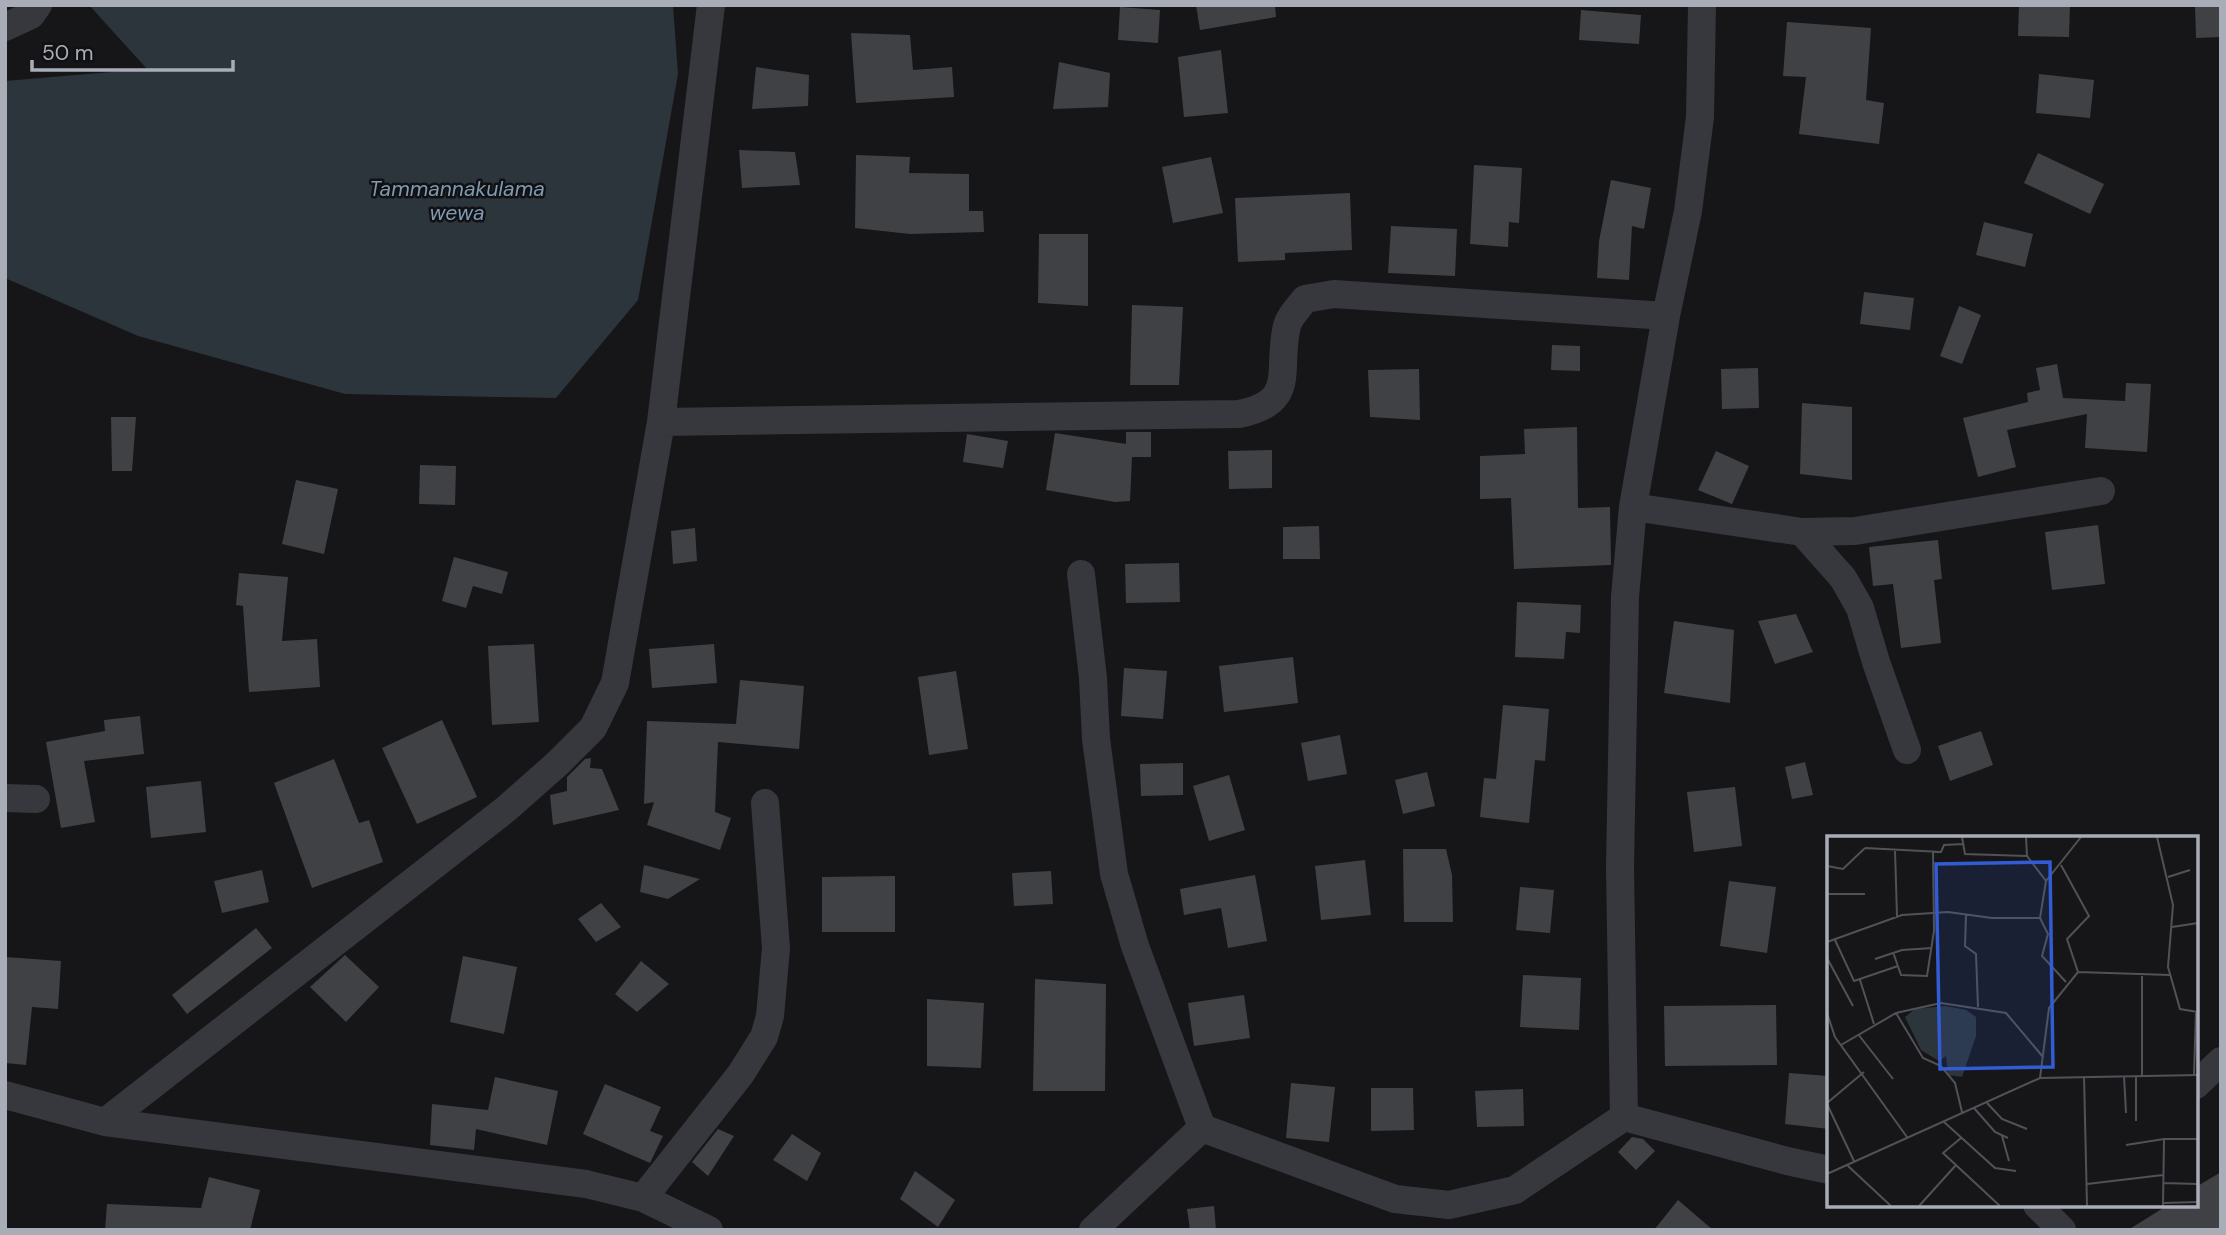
<svg xmlns="http://www.w3.org/2000/svg" width="2226" height="1235" viewBox="0 0 2226 1235" font-family="'DM Sans',sans-serif">
<style>
.water{fill:#2c353c}
.building{fill:#404145}
.lines{fill:none;stroke-linecap:round;stroke-linejoin:round}
.minor{stroke:#37383d;stroke-width:28}
.labels{text-anchor:middle;stroke-width:5;stroke-linejoin:round;paint-order:stroke}
.water-label{font-size:21px;font-style:italic;fill:#7f9bb3;stroke:#111113}
.inset-road{fill:none;stroke:#505258;stroke-width:2}
.view{fill:#325cd3;fill-opacity:0.15;stroke:#325cd3;stroke-width:3.5}
.inset-edge{fill:none;stroke:#a8adb8;stroke-width:3.5}
</style>
<rect width="100%" height="100%" fill="#161618"/>
<path class="water" d="M 89,5 L 673,5 L 678,74 L 638,300 L 556,398 L 345,394 L 138,336 L 5,278 L 5,81 L 147,69 Z"/>
<path class="building" d="M 1196,5 L 1275,5 L 1276,17 L 1200,30 Z
M 2019,5 L 2070,5 L 2069,37 L 2018,36 Z
M 2195,5 L 2221,5 L 2221,37 L 2196,38 Z
M 1120,7 L 1160,10 L 1158,43 L 1118,40 Z
M 1581,10 L 1641,15 L 1639,44 L 1579,40 Z
M 1787,22 L 1871,28 L 1866,100 L 1884,103 L 1879,144 L 1799,134 L 1806,77 L 1783,76 Z
M 851,33 L 910,35 L 913,70 L 952,67 L 954,97 L 856,103 Z
M 1221,50 L 1228,113 L 1184,117 L 1178,57 Z
M 1059,62 L 1110,73 L 1108,107 L 1053,109 Z
M 756,67 L 809,75 L 808,106 L 752,109 Z
M 2039,74 L 2094,80 L 2090,118 L 2036,113 Z
M 739,150 L 795,152 L 800,185 L 742,188 Z
M 2038,153 L 2104,184 L 2090,214 L 2024,183 Z
M 856,155 L 910,157 L 909,173 L 969,174 L 969,211 L 983,211 L 984,232 L 910,234 L 855,228 Z
M 1211,157 L 1223,213 L 1173,223 L 1162,167 Z
M 1474,165 L 1522,168 L 1519,223 L 1509,222 L 1508,247 L 1470,244 Z
M 1611,180 L 1651,188 L 1644,229 L 1632,226 L 1629,280 L 1597,278 L 1599,241 Z
M 1350,193 L 1352,250 L 1285,253 L 1285,260 L 1238,262 L 1235,198 Z
M 1984,222 L 2033,234 L 2025,267 L 1976,255 Z
M 1391,226 L 1457,229 L 1455,276 L 1388,273 Z
M 1039,234 L 1088,234 L 1088,306 L 1038,303 Z
M 1864,292 L 1914,298 L 1910,330 L 1860,324 Z
M 1132,305 L 1183,307 L 1179,385 L 1130,385 Z
M 1959,306 L 1981,315 L 1962,364 L 1940,356 Z
M 1552,345 L 1580,346 L 1580,371 L 1551,370 Z
M 2057,364 L 2063,398 L 2125,401 L 2126,383 L 2151,384 L 2147,452 L 2085,448 L 2087,414 L 2007,430 L 2016,467 L 1978,477 L 1963,418 L 2028,402 L 2027,393 L 2040,390 L 2036,368 Z
M 1758,368 L 1759,408 L 1722,409 L 1721,369 Z
M 1419,369 L 1420,420 L 1370,417 L 1368,370 Z
M 1802,403 L 1852,407 L 1852,480 L 1800,474 Z
M 111,417 L 136,417 L 132,471 L 112,471 Z
M 1577,427 L 1578,508 L 1610,507 L 1611,565 L 1514,569 L 1511,498 L 1480,499 L 1480,456 L 1525,454 L 1524,429 Z
M 1126,432 L 1151,432 L 1151,457 L 1132,457 L 1130,501 L 1115,502 L 1046,490 L 1055,433 L 1126,444 Z
M 967,434 L 1008,441 L 1003,468 L 963,462 Z
M 1272,450 L 1272,488 L 1229,489 L 1228,451 Z
M 1716,451 L 1749,466 L 1732,504 L 1698,490 Z
M 420,465 L 456,466 L 455,505 L 419,504 Z
M 296,480 L 338,489 L 324,554 L 282,544 Z
M 2098,525 L 2105,584 L 2052,590 L 2045,532 Z
M 1319,526 L 1320,559 L 1283,559 L 1283,527 Z
M 695,528 L 697,561 L 673,564 L 671,531 Z
M 1938,540 L 1942,579 L 1934,580 L 1941,643 L 1901,648 L 1893,584 L 1873,586 L 1869,547 Z
M 454,557 L 508,572 L 502,594 L 473,586 L 466,608 L 442,601 Z
M 1179,563 L 1180,602 L 1126,603 L 1125,564 Z
M 239,573 L 288,577 L 282,641 L 317,639 L 320,687 L 249,692 L 243,606 L 236,605 Z
M 1517,602 L 1581,605 L 1580,633 L 1566,632 L 1564,659 L 1515,657 Z
M 1796,614 L 1813,652 L 1775,664 L 1758,621 Z
M 1674,621 L 1734,630 L 1730,703 L 1664,693 Z
M 534,644 L 539,722 L 492,725 L 488,646 Z
M 714,644 L 717,683 L 652,688 L 649,649 Z
M 1293,657 L 1298,703 L 1224,712 L 1219,666 Z
M 1124,668 L 1167,671 L 1163,719 L 1121,716 Z
M 956,671 L 968,749 L 929,755 L 918,677 Z
M 740,680 L 804,686 L 799,749 L 718,742 L 715,812 L 731,818 L 720,850 L 647,825 L 654,802 L 644,804 L 647,721 L 736,724 Z
M 1503,705 L 1549,709 L 1545,761 L 1535,760 L 1529,823 L 1480,817 L 1484,778 L 1496,779 Z
M 140,716 L 144,754 L 84,761 L 95,822 L 61,828 L 46,742 L 105,731 L 104,720 Z
M 442,720 L 477,797 L 417,824 L 382,748 Z
M 1981,731 L 1993,765 L 1950,781 L 1938,746 Z
M 1340,735 L 1347,774 L 1308,781 L 1301,743 Z
M 591,758 L 590,768 L 602,769 L 619,810 L 553,825 L 550,795 L 567,791 L 567,777 L 585,759 Z
M 334,759 L 359,823 L 369,820 L 383,862 L 312,888 L 274,783 Z
M 1805,762 L 1813,795 L 1792,799 L 1785,767 Z
M 1183,763 L 1183,795 L 1141,796 L 1140,764 Z
M 1427,772 L 1435,806 L 1403,814 L 1395,780 Z
M 1229,775 L 1245,830 L 1209,841 L 1193,786 Z
M 201,781 L 206,832 L 151,838 L 146,787 Z
M 1735,787 L 1742,846 L 1694,852 L 1687,792 Z
M 1403,849 L 1446,849 L 1452,875 L 1453,922 L 1404,922 Z
M 1365,860 L 1371,915 L 1321,920 L 1315,866 Z
M 644,865 L 700,879 L 668,899 L 640,892 Z
M 262,870 L 269,902 L 222,913 L 214,881 Z
M 1051,871 L 1053,904 L 1014,906 L 1012,873 Z
M 1255,875 L 1267,941 L 1228,948 L 1221,908 L 1184,915 L 1180,889 Z
M 895,876 L 895,932 L 822,932 L 822,877 Z
M 1729,881 L 1776,887 L 1767,953 L 1720,946 Z
M 1520,887 L 1554,890 L 1550,933 L 1516,930 Z
M 601,903 L 621,927 L 596,942 L 578,919 Z
M 256,928 L 272,948 L 187,1014 L 172,995 Z
M 345,955 L 379,987 L 346,1022 L 310,987 Z
M 463,956 L 517,967 L 504,1034 L 450,1022 Z
M 5,957 L 61,961 L 58,1009 L 32,1007 L 26,1065 L 5,1063 Z
M 641,961 L 669,984 L 637,1012 L 615,994 Z
M 1523,975 L 1581,978 L 1579,1030 L 1520,1027 Z
M 1035,979 L 1106,984 L 1105,1091 L 1033,1091 Z
M 1244,995 L 1250,1038 L 1194,1046 L 1188,1003 Z
M 927,999 L 984,1003 L 981,1068 L 927,1066 Z
M 1776,1005 L 1777,1065 L 1665,1066 L 1664,1006 Z
M 1789,1073 L 1829,1076 L 1829,1129 L 1785,1124 Z
M 495,1077 L 558,1091 L 547,1145 L 476,1129 L 474,1150 L 430,1145 L 432,1104 L 488,1110 Z
M 1291,1083 L 1335,1087 L 1329,1142 L 1286,1138 Z
M 605,1084 L 661,1107 L 650,1131 L 663,1136 L 650,1163 L 583,1134 Z
M 1371,1088 L 1413,1088 L 1414,1130 L 1371,1131 Z
M 1523,1089 L 1524,1126 L 1477,1127 L 1475,1091 Z
M 718,1129 L 734,1136 L 708,1176 L 692,1162 Z
M 792,1134 L 821,1153 L 807,1181 L 773,1160 Z
M 1632,1137 L 1643,1139 L 1655,1151 L 1636,1170 L 1618,1152 Z
M 915,1171 L 955,1200 L 938,1227 L 900,1199 Z
M 2221,1172 L 2221,1230 L 2128,1230 L 2168,1205 L 2196,1205 L 2196,1187 Z
M 209,1177 L 260,1190 L 250,1230 L 105,1230 L 107,1204 L 201,1208 Z
M 1678,1200 L 1713,1230 L 1654,1230 Z
M 1214,1206 L 1216,1230 L 1190,1230 L 1187,1209 Z"/>
<g class="lines">
<path class="minor" d="M 5,27 L 31,15 L 38,5
M 661,422 L 1239,414 C 1299,402 1276,370 1287,326 C 1289,317 1299,307 1305,299 L 1334,294 L 1666,316
M 1633,507 L 1802,532 L 1855,531 L 2101,491
M 1802,532 L 1843,578 L 1860,608 L 1876,662 L 1907,750
M 1081,574 L 1093,678 L 1096,739 L 1114,874 L 1135,946 L 1202,1128 L 1395,1199 L 1449,1205 L 1515,1190 L 1624,1117 L 1787,1161 L 1829,1170
M 5,798 L 36,799
M 2196,1085 L 2221,1061
M 5,1095 L 105,1122 L 586,1184 L 643,1198 L 709,1230
M 1624,1117 L 1620,867 L 1625,597 L 1633,507 L 1666,316 L 1688,211 L 1700,117 L 1702,5
M 105,1122 L 506,809 L 558,763 L 593,728 L 615,683 L 661,422 L 711,5
M 643,1198 L 740,1075 L 764,1037 L 770,1016 L 776,948 L 765,803
M 2037,1205 L 2062,1230
M 1093,1230 L 1202,1128"/>
</g>
<g class="labels">
<g class="water-label">
<text x="457" y="196">Tammannakulama<tspan x="457" dy="24">wewa</tspan></text>
</g>
</g>
<g transform="translate(1827 836)">
<rect width="371" height="371" fill="#161618"/>
<path d="M 119,170 L 139,174 L 149,181 L 149,200 L 135,241 L 121,239 L 119,220 L 112,225 L 94,214 L 78,181 L 88,173 Z" fill="#2c353c"/>
<path class="inset-road" d="M 135,1 L 138,18 L 200,20M 199,1 L 200,20 L 219,45 L 213,82 L 221,98 L 215,120 L 239,146M 330,1 L 346,69 L 341,131 L 353,173 L 371,176M 38,12 L 114,16 L 117,9 L 136,8M 68,14 L 70,81M 234,29 L 262,80 L 240,103 L 251,136M 0,30 L 16,33 L 38,12M 341,41 L 363,34M 219,45 L 254,1M 0,58 L 38,58M 139,79 L 138,110 L 149,118 L 151,171M 345,91 L 371,87M 8,104 L 27,145 L 71,130M 0,106 L 75,79 L 121,76 L 165,82 L 213,82M 66,116 L 74,139 L 100,140 L 107,95 L 106,16M 0,122 L 26,170M 48,123 L 75,114 L 105,112M 33,144 L 47,188M 0,177 L 8,201 L 80,301M 69,177 L 96,222 L 114,230 L 128,247 L 135,276M 31,198 L 66,243M 14,209 L 69,177 L 114,167 L 179,177 L 216,221M 367,239 L 369,176M 257,240 L 260,370M 297,240 L 299,277M 309,240 L 309,285M 315,240 L 315,137M 213,242 L 222,172 L 251,136 L 343,139M 0,267 L 37,236M 160,267 L 175,283 L 200,293M 0,268 L 27,325M 147,272 L 168,296 L 181,302M 117,286 L 168,332 L 189,335M 175,300 L 182,325M 134,302 L 116,317 L 173,370M 299,309 L 337,303M 20,329 L 64,370M 0,338 L 213,242 L 371,239M 336,347 L 371,348M 260,348 L 336,339M 336,367 L 371,366M 92,370 L 129,329M 336,370 L 337,303 L 371,303"/>
<path class="view" d="M 223,26 L 226,231 L 113,233 L 109,28 Z"/>
<rect width="371" height="371" class="inset-edge"/>
</g>
<rect width="2226" height="1235" fill="none" stroke="#a8adb8" stroke-width="14"/>
<path d="M32 60v10h201v-10" fill="none" stroke="#a8adb8" stroke-width="3.5"/>
<text x="42" y="60" font-size="21" fill="#a8adb8" stroke="#111113" stroke-width="5" paint-order="stroke">50 m</text>
</svg>
